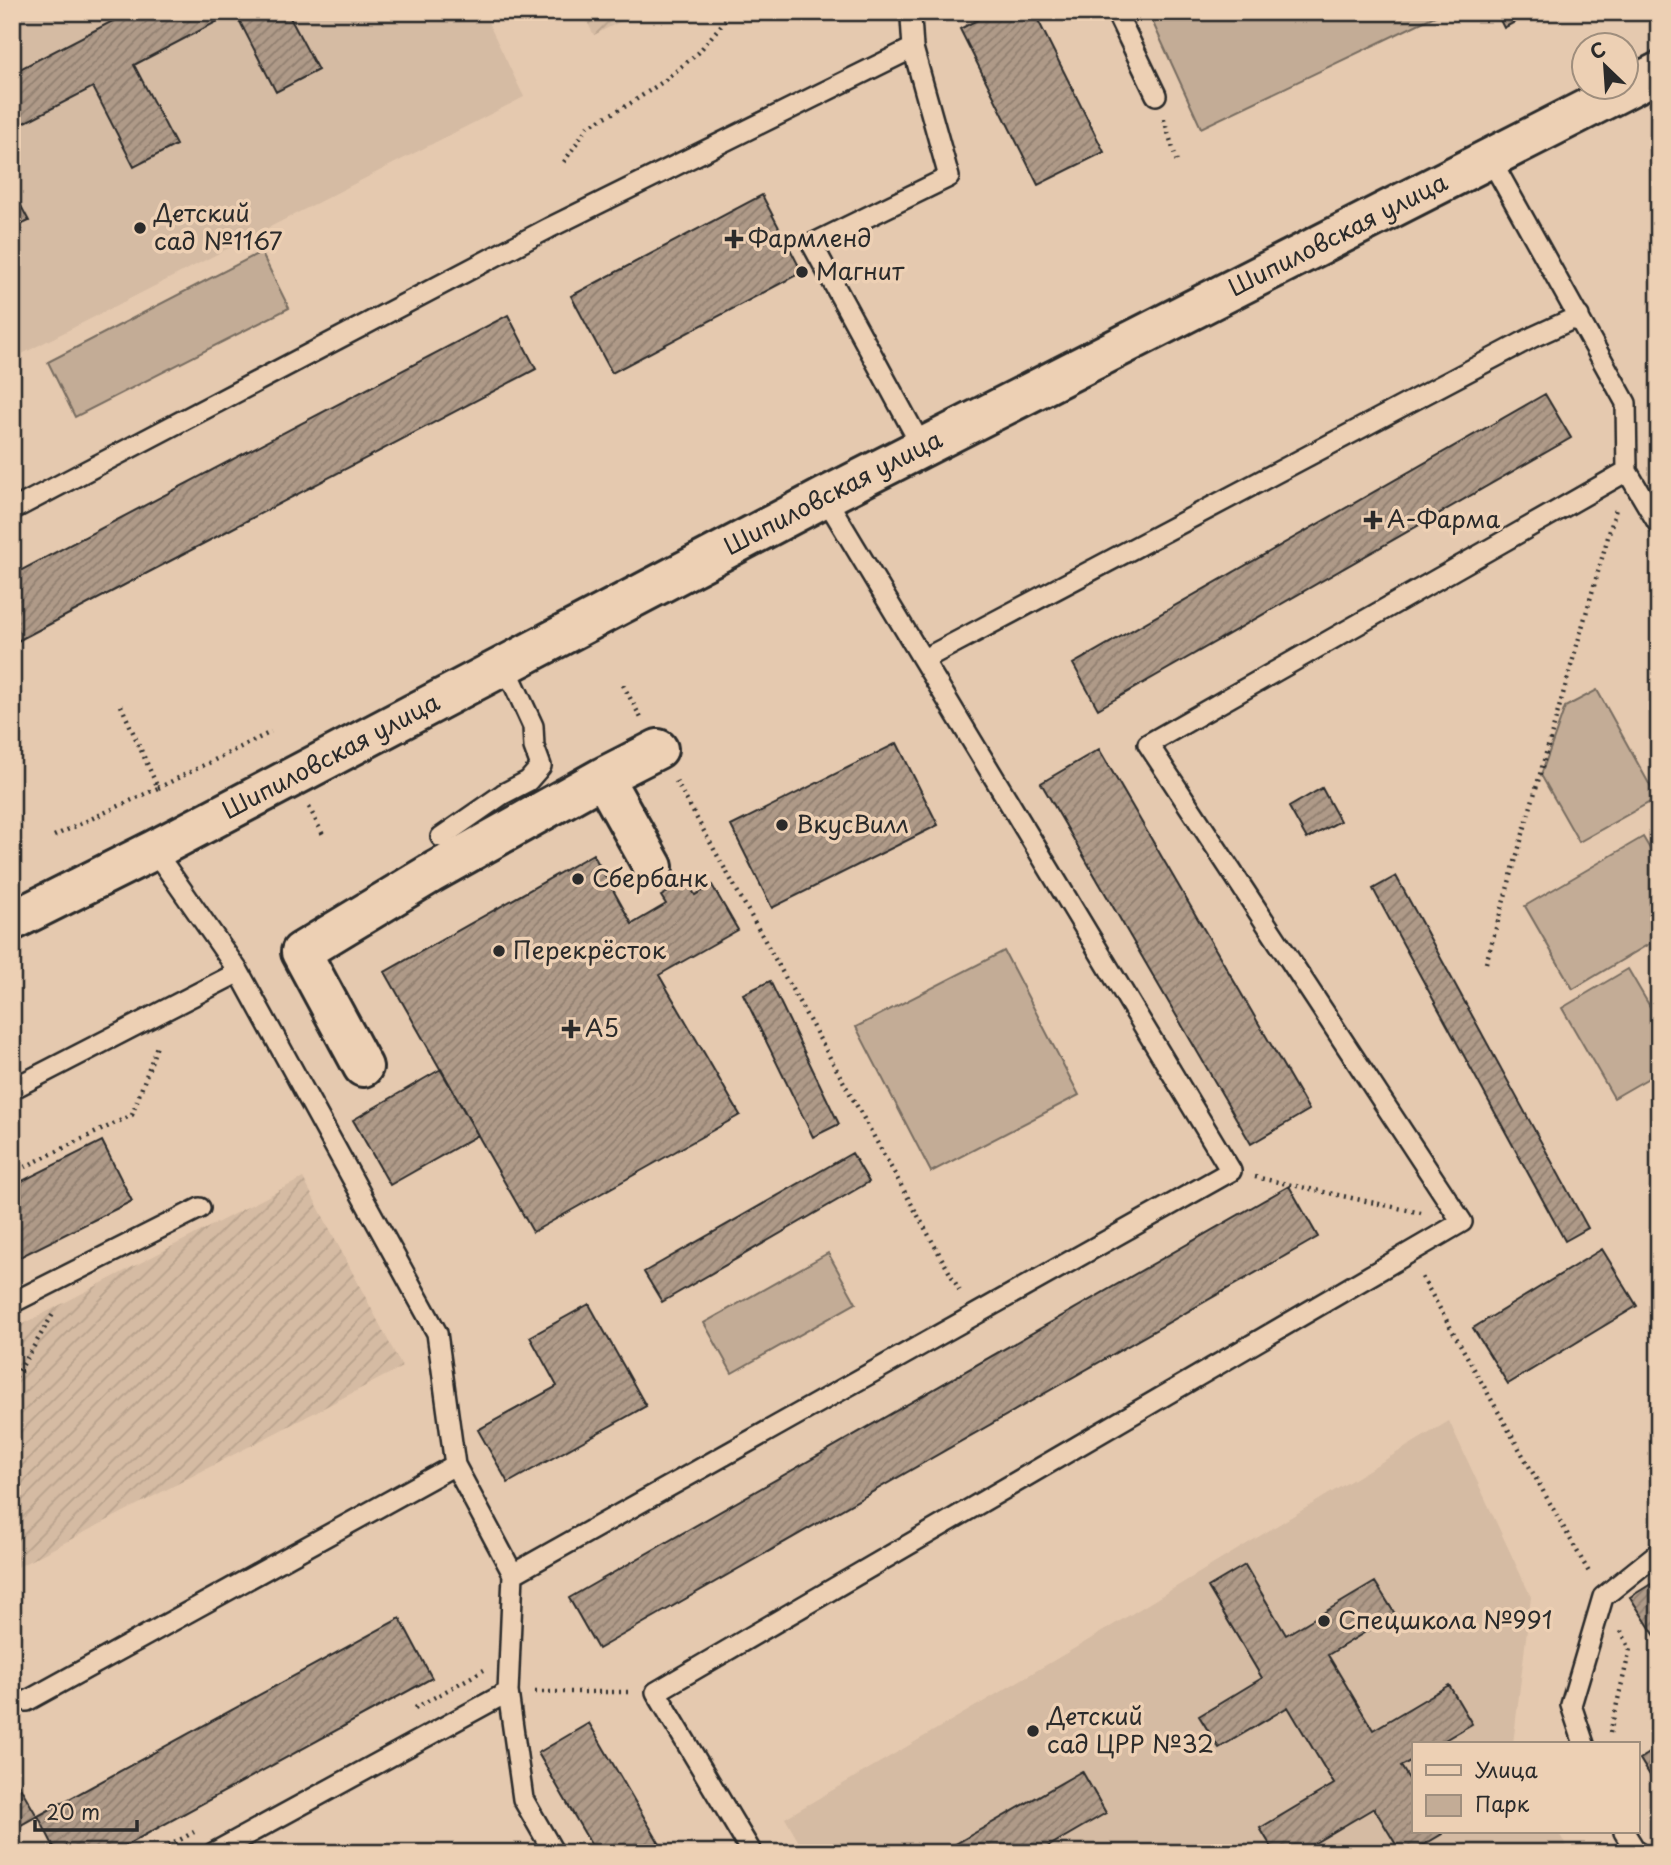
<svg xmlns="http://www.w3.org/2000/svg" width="1671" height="1865" viewBox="0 0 1671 1865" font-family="'Playpen Sans',sans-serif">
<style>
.built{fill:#d5bba3}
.industrial{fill:url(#industrial-furrows)}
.park{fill:#c3ac96;stroke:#776c60;stroke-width:2}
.building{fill:url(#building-hatch);stroke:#2b2b2b;stroke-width:2}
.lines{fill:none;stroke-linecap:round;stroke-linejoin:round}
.lane-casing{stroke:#2b2b2b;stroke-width:24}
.street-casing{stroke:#2b2b2b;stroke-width:44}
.secondary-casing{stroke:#2b2b2b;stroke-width:44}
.path{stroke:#2b2b2b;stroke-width:4.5;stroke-dasharray:2 5;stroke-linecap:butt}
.lane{stroke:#edd0b4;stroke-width:19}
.street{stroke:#edd0b4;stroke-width:38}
.secondary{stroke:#edd0b4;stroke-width:38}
.poi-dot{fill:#2b2b2b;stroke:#edd0b4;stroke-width:2.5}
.labels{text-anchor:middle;stroke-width:7;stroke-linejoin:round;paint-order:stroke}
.poi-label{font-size:24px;fill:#2b2b2b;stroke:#edd0b4;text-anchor:start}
.street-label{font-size:24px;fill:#2b2b2b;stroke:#edd0b4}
</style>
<defs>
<pattern id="industrial-furrows" width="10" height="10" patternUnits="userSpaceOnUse" patternTransform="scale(1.75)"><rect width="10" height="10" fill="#d5bba3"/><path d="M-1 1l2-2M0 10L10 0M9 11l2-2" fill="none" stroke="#b7a18c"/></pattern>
<pattern id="building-hatch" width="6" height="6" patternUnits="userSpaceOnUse" patternTransform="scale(1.75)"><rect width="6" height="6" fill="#af9a88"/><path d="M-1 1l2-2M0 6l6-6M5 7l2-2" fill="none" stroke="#8f7e6f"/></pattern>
</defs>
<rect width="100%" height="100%" fill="#e5c9af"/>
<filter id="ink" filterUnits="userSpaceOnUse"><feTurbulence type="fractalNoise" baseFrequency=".0143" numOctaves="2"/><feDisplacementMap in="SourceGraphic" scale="14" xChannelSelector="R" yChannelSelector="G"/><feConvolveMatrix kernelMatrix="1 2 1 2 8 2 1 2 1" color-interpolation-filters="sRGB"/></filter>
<g filter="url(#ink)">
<path class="built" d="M 12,12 L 483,12 L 524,97 L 12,359 Z
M 1449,1421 L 1531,1597 L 1513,1744 L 1414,1744 L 1414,1832 L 1558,1832 L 1571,1853 L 805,1853 L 785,1818 L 1082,1644 Z"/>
<path class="industrial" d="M 582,12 L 639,12 L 594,35 Z
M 303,1178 L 402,1367 L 12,1570 L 12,1330 Z"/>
<path class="park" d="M 1148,12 L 1443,12 L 1201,128 Z
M 261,252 L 289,308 L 75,417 L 48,362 Z
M 1597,690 L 1657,798 L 1579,842 L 1541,775 L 1565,707 Z
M 1643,837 L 1659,864 L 1659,938 L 1573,989 L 1525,906 Z
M 1004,951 L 1079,1095 L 931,1172 L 856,1027 Z
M 1628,969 L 1659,1022 L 1659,1072 L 1614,1098 L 1562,1008 Z
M 828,1253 L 856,1303 L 732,1373 L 704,1323 Z"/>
<path class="building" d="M 130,12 L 287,12 L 318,70 L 276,92 L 235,12 L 134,65 L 176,145 L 134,167 L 93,87 L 12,129 L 12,73 Z
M 992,12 L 1034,12 L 1104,152 L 1038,185 L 960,29 Z
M 1512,14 L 1515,22 L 1504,28 L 1500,20 Z
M 12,189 L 29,221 L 12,229 Z
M 762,195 L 802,272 L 612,373 L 571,296 Z
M 508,315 L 536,369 L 12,644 L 12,575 Z
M 1545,394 L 1571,438 L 1098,709 L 1073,664 Z
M 897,743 L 938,825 L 772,908 L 731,826 Z
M 1099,749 L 1309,1110 L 1251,1144 L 1041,783 Z
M 1322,788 L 1340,821 L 1307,839 L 1289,807 Z
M 593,854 L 632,924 L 666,904 L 661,896 L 687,881 L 695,895 L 712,885 L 738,930 L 659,975 L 740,1115 L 533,1232 L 385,972 Z
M 1396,876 L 1588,1228 L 1565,1241 L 1373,889 Z
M 770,981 L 839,1124 L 813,1137 L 743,994 Z
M 441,1069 L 478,1135 L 390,1185 L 353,1120 Z
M 102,1141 L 132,1201 L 12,1261 L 12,1186 Z
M 852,1153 L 869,1182 L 662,1302 L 644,1272 Z
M 1289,1186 L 1318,1237 L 598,1649 L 569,1598 Z
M 1602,1249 L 1637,1306 L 1508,1384 L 1473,1328 Z
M 589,1304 L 646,1406 L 508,1483 L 478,1430 L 557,1386 L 530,1337 Z
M 1245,1565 L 1286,1635 L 1375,1582 L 1395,1614 L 1328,1655 L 1373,1730 L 1449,1685 L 1472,1724 L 1438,1744 L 1414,1744 L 1414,1759 L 1401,1766 L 1414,1787 L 1414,1832 L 1440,1832 L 1442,1834 L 1410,1853 L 1401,1853 L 1374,1808 L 1298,1853 L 1275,1853 L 1260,1828 L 1334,1784 L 1288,1707 L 1219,1748 L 1199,1716 L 1262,1678 L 1208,1587 Z
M 1659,1579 L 1659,1642 L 1630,1597 Z
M 400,1618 L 432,1678 L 112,1853 L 57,1853 L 38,1816 Z
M 589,1723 L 665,1853 L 596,1853 L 538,1753 Z
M 1659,1747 L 1659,1790 L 1640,1759 Z
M 1082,1771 L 1106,1813 L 1037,1853 L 940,1853 Z
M 12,1773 L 37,1816 L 12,1830 Z"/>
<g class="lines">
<g class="lane-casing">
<path id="lane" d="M 908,12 L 911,18 L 913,48 L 949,177 L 812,244 L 922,447
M 1116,12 L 1156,95
M 1490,158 L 1626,403 L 1627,471 L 1659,525
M 12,510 L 549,228 L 913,48
M 924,659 L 1533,337 L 1579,316
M 441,837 L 503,794 L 528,781 L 541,766 L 534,747 L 533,726 L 505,665
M 154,850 L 239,972 L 437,1333 L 455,1465 L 513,1574 L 508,1692 L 213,1853
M 12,1089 L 239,972
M 12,1303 L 200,1208
M 513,1574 L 1231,1171 L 825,497
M 508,1692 L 523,1799 L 554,1853
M 27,1701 L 455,1465
M 1584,1744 L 1571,1705 L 1603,1597 L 1659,1552
M 1624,1832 L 1637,1853
M 752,1853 L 656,1692 L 1462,1222 L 1148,744 L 1627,471"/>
</g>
<g class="street-casing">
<path id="street" d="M 603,777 L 658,749
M 363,1067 L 301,952 L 430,874 L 603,777 L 653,867"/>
</g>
<g class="secondary-casing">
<g id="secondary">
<path id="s1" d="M 12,921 L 154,850 L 825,497 L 1659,72"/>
</g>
</g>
<path class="path" d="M 1579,14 L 1581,12
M 1164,119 L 1177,162
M 564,162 L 588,126 L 628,105 L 664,81 L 698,53 L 732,12
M 623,685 L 641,718
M 676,781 L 961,1293
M 158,788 L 271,732
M 309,807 L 323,835
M 54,836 L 158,788 L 119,701
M 1486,963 L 1616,509
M 12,1173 L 132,1115 L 157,1046
M 1255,1177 L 1421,1213
M 1422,1277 L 1590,1574
M 12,1383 L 53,1314
M 535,1692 L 631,1692
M 415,1708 L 484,1670
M 1610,1733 L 1630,1649 L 1621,1631
M 156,1853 L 194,1832"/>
<use href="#lane" class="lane"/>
<use href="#street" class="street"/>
<use href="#secondary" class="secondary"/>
</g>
</g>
<g class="poi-dot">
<circle cx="140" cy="228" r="7"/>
<path d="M730.5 228.5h7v7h7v7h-7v7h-7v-7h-7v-7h7z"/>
<circle cx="802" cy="272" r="7"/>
<path d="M1369.5 509.5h7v7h7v7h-7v7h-7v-7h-7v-7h7z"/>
<circle cx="782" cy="825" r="7"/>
<circle cx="578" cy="879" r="7"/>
<circle cx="499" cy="951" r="7"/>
<path d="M567.5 1018.5h7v7h7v7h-7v7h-7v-7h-7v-7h7z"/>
<circle cx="1324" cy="1621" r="7"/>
<circle cx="1033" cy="1731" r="7"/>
</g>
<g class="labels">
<g class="poi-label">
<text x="154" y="222">Детский<tspan x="154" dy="28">сад №1167</tspan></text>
<text x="748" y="247">Фармленд</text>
<text x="816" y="280">Магнит</text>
<text x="1387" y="528">А-Фарма</text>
<text x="796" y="833">ВкусВилл</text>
<text x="592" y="887">Сбербанк</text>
<text x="513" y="959">Перекрёсток</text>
<text x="585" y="1037">А5</text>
<text x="1338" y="1629">Спецшкола №991</text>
<text x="1047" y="1725">Детский<tspan x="1047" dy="28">сад ЦРР №32</tspan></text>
</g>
<g class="street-label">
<text dy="8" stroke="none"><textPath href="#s1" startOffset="1493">Шипиловская улица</textPath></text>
<text dy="8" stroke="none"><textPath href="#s1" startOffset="926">Шипиловская улица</textPath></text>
<text dy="8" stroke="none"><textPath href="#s1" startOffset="359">Шипиловская улица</textPath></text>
</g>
</g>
<rect width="1671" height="1865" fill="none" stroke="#edd0b4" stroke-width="42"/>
<rect x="21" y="21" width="1629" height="1823" fill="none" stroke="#2b2b2b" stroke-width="2.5" filter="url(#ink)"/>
<rect x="1412" y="1742" width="228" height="91" fill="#edd0b4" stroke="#9f8e7d" stroke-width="2"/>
<rect x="1426" y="1765" width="35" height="10" fill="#edd0b4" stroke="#9f8e7d" stroke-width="2"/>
<text x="1475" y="1778" font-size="21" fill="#2b2b2b">Улица</text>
<rect x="1426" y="1795" width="35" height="21" fill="#c3ac96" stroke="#9f8e7d" stroke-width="2"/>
<text x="1475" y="1812" font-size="21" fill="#2b2b2b">Парк</text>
<g transform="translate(1605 66) rotate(335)"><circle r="33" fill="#edd0b4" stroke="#9f8e7d" stroke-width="2"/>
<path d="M0-5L12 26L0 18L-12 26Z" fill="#2b2b2b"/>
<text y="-10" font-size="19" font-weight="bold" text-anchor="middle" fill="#2b2b2b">С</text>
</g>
<path d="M35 1820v10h102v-10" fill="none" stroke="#2b2b2b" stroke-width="3.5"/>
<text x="46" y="1820" font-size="21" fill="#2b2b2b" stroke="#edd0b4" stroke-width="5" paint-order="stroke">20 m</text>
</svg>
